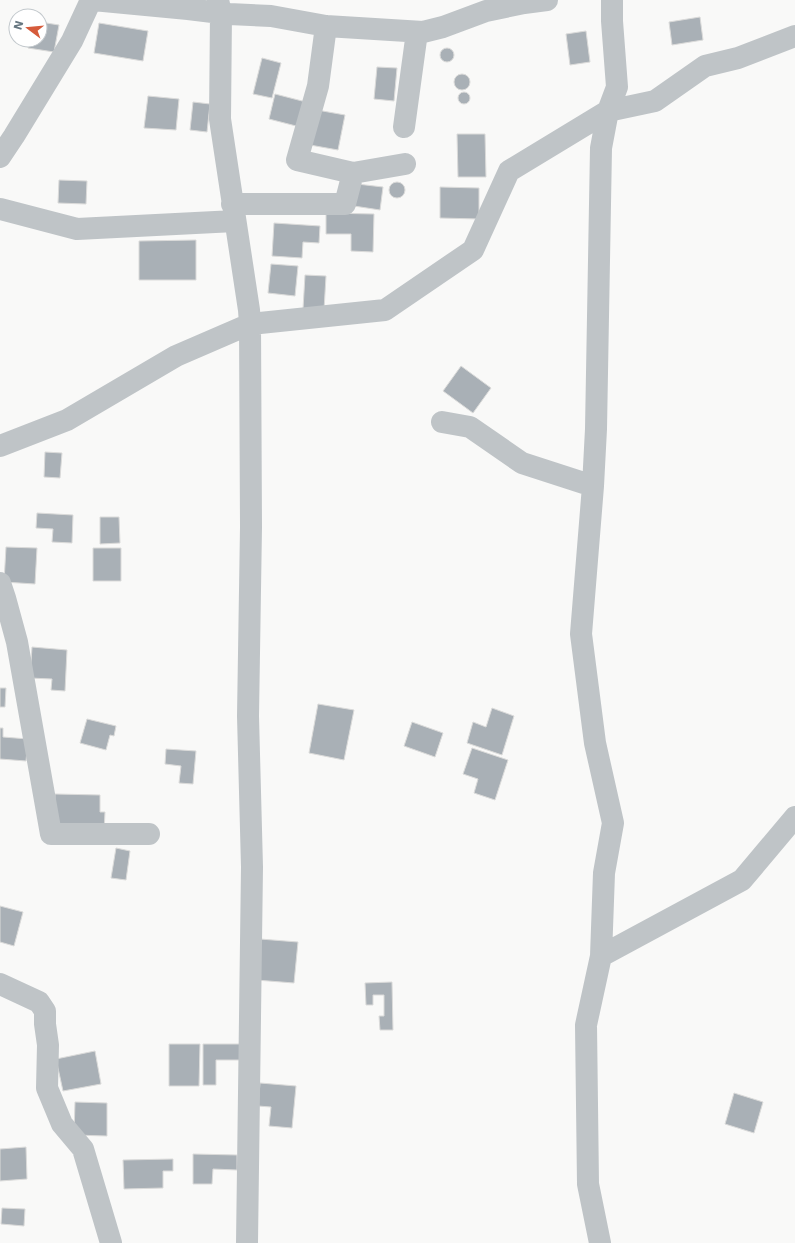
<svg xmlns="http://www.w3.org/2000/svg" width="795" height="1243" viewBox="0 0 795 1243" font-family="'DejaVu Sans',sans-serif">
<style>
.building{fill:#a9b0b6;stroke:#dbdbda}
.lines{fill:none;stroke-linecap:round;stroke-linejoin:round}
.minor{stroke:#bfc4c7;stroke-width:22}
</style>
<rect width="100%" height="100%" fill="#f9f9f8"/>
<path class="building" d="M 700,17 L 703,40 L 672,45 L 669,22 Z
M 40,22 L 59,25 L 54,52 L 28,48 L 29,40 L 40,40 Z
M 99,23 L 148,31 L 143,61 L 94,53 Z
M 586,31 L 590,62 L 570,65 L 566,34 Z
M440 55a7 7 0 1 1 14 0a7 7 0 1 1-14 0Z
M 262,58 L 281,63 L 272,98 L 253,94 Z
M 377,67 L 397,68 L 394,101 L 374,99 Z
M454 82a8 8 0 1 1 16 0a8 8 0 1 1-16 0Z
M458 98a6 6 0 1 1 12 0a6 6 0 1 1-12 0Z
M 275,94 L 306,102 L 300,127 L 269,119 Z
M 148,96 L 179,99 L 176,130 L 144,128 Z
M 193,102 L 210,104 L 207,132 L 190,130 Z
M 317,110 L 345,115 L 338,150 L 310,145 Z
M 457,134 L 485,134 L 486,177 L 458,177 Z
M 59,180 L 87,181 L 86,204 L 58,203 Z
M389 190a8 8 0 1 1 16 0a8 8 0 1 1-16 0Z
M 357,184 L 383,187 L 380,210 L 354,206 Z
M 440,187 L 479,188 L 479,219 L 440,218 Z
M 326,213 L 374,214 L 373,252 L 351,251 L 351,234 L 326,234 Z
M 274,223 L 320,226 L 319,243 L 303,242 L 302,258 L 272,256 Z
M 196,240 L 196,280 L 139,280 L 139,241 Z
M 271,264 L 298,266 L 295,296 L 268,293 Z
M 305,275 L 326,276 L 324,310 L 303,309 Z
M 461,366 L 491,388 L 473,413 L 443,391 Z
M 45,452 L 62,453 L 60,478 L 44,477 Z
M 37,513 L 73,515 L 72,543 L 52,542 L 53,529 L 36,528 Z
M 100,517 L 119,517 L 120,543 L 100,544 Z
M 6,547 L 37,548 L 35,584 L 4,582 Z
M 93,548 L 121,548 L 121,581 L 93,581 Z
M 32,647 L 67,650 L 65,691 L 51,690 L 52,679 L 30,678 Z
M 0,688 L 6,688 L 5,707 L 0,707 Z
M 318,704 L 354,710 L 344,760 L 309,753 Z
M 492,708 L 514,716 L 502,755 L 467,743 L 473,722 L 486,727 Z
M 87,719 L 116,726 L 114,736 L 110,735 L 106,750 L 80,743 Z
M 412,722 L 443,733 L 435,757 L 404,746 Z
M 0,728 L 3,728 L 3,737 L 28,739 L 26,761 L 0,759 Z
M 472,748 L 508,760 L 495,800 L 474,793 L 478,779 L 463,774 Z
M 166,749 L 196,751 L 193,784 L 179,783 L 181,766 L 165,764 Z
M 55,794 L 100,795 L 100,812 L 105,812 L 104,832 L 54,831 Z
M 116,848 L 130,851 L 126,880 L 111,878 Z
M 0,906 L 23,912 L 14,946 L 0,942 Z
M 260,939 L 298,942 L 294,983 L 256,980 Z
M 392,982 L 393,1030 L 380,1030 L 379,1016 L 384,1016 L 384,995 L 373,995 L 373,1005 L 366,1005 L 365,983 Z
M 169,1044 L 200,1044 L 199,1086 L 169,1086 Z
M 203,1044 L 242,1044 L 242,1060 L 216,1060 L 216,1085 L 203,1085 Z
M 95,1051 L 101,1084 L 63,1091 L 56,1059 Z
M 260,1083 L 296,1086 L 292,1128 L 269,1126 L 271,1107 L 258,1106 Z
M 734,1093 L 763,1102 L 754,1133 L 725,1124 Z
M 75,1102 L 107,1103 L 107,1136 L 74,1135 Z
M 26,1147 L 27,1179 L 0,1181 L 0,1149 Z
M 193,1154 L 237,1155 L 237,1170 L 213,1169 L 212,1184 L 193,1184 Z
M 173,1159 L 173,1171 L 163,1171 L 163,1188 L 124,1189 L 123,1160 Z
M 2,1208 L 25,1209 L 24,1226 L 1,1224 Z"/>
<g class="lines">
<path class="minor" d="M 93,0 L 188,9 L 229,14 L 271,16 L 326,26 L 423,32 L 443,27 L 486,11 L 524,3 L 547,0
M 218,0 L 221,13 L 220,119 L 249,310 L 250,324 L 251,527 L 248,716 L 252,867 L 247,1243
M 326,26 L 318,86 L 297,160 L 353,173 L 405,164
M 404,127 L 417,32
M 0,157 L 14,136 L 72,41 L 91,0
M 232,204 L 345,204 L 353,173
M 0,209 L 77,229 L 235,221
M 442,422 L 470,427 L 522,463 L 593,486
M 0,446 L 67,420 L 176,356 L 250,324 L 385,310 L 473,250 L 509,171 L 608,111 L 655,101 L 705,66 L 738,58 L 795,36
M 0,583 L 5,598 L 17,642 L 51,834 L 149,834
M 601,956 L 604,873 L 613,823 L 595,743 L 581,634 L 593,486 L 596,429 L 601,148 L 608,111 L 617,87 L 612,21 L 612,0
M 0,984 L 39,1002 L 45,1011 L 45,1024 L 48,1045 L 47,1088 L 62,1124 L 83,1149 L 111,1243
M 600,1243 L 588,1184 L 586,1025 L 601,956 L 742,880 L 795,817"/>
</g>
<g transform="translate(28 28) rotate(286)"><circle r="19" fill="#ffffff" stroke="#c2c8cc"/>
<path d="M0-3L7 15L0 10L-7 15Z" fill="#d65b3b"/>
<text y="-6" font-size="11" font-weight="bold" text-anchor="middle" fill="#667680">N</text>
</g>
</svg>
